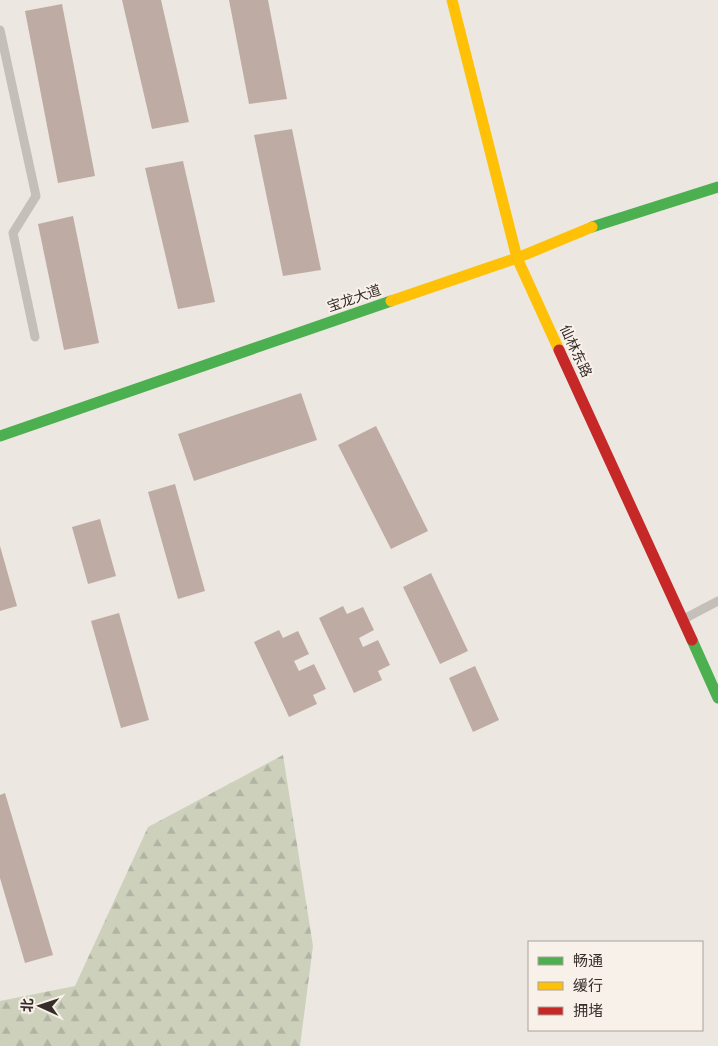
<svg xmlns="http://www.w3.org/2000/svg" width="718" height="1046" viewBox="0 0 718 1046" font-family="'PT Sans','Noto Sans SC',sans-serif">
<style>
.forest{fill:url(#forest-firs)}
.building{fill:#beaca4}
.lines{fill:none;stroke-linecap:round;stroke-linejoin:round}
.lane{stroke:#c5bfba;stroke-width:9}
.fast{stroke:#4caf50;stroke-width:11}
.slow{stroke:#ffc107;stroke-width:11}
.jam{stroke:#c62828;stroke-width:11}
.labels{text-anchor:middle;stroke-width:4;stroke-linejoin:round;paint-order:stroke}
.street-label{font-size:14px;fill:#362c29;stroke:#f8f1e9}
</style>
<defs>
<pattern id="forest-firs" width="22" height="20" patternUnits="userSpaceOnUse" patternTransform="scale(1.25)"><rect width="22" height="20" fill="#cdd1bc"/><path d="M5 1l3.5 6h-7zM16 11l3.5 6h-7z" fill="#b1b4a2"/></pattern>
</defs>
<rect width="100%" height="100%" fill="#ece7e1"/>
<path class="forest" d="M 283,755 L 313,946 L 300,1046 L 0,1046 L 0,1001 L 75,986 L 148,827 Z"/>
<path class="building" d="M 122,0 L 161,0 L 189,122 L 152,129 Z
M 229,0 L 268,0 L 287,99 L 249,104 Z
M 62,4 L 95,176 L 58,183 L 25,11 Z
M 292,129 L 321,270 L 283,276 L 254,135 Z
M 183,161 L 215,302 L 178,309 L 145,168 Z
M 73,216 L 99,343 L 64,350 L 38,224 Z
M 301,393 L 317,440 L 194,481 L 178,434 Z
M 376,426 L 428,531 L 391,549 L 338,445 Z
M 175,484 L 205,591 L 178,599 L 148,492 Z
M 100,519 L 116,576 L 88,584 L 72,527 Z
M 0,546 L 17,606 L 0,611 Z
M 431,573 L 468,651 L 440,664 L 403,587 Z
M 343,606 L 347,614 L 363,607 L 374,630 L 359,638 L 363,647 L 378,640 L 390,665 L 378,671 L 382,680 L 354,693 L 319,618 Z
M 119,613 L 149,720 L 121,728 L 91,621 Z
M 279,630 L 283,638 L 298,631 L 309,654 L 294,661 L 299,671 L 314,664 L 326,689 L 313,695 L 317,704 L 289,717 L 254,642 Z
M 475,666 L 499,720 L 473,732 L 449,678 Z
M 5,793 L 53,955 L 25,963 L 0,878 L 0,795 Z"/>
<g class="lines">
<path class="lane" d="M 0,30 L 36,196 L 13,233 L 35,337
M 682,620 L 718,601"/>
<path class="fast" d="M 592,227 L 718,187
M 0,436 L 391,301
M 692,640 L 718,698"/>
<path class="slow" d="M 452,0 L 517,258 L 559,350
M 391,301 L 517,258 L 592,227"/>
<path class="jam" d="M 559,350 L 692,640"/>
</g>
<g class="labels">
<g class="street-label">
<text transform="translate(354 298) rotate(-19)" y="5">宝龙大道</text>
<text transform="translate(576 351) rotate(65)" y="5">仙林东路</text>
</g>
</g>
<rect x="528" y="941" width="175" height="90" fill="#f8f1e9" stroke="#aaa29c"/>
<rect x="538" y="957" width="25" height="8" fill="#4caf50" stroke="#aaa29c"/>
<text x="573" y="966" font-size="15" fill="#362c29">畅通</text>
<rect x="538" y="982" width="25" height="8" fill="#ffc107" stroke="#aaa29c"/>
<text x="573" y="991" font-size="15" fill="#362c29">缓行</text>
<rect x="538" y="1007" width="25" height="8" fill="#c62828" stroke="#aaa29c"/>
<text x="573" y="1016" font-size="15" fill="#362c29">拥堵</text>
<g transform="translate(40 1006) rotate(273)" stroke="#f8f1e9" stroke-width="4" paint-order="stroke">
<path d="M0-4L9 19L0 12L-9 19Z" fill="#362c29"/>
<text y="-8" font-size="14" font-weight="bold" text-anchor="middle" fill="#362c29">北</text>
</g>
</svg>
